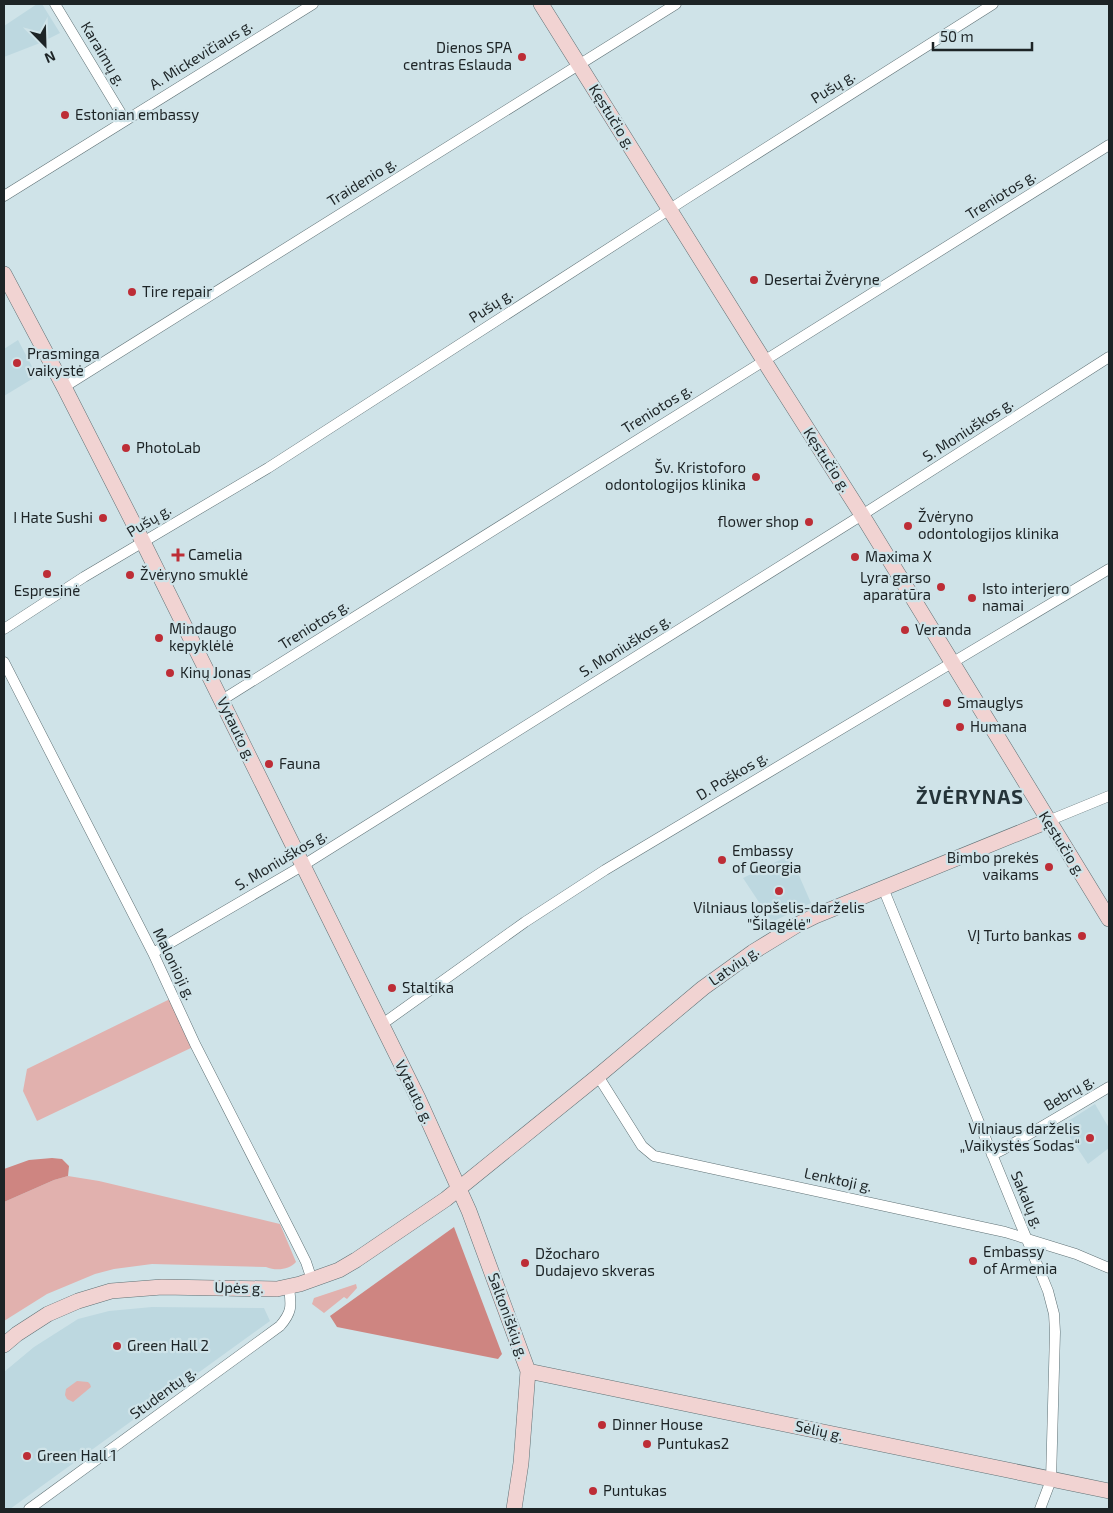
<svg xmlns="http://www.w3.org/2000/svg" width="1113" height="1513" viewBox="0 0 1113 1513" font-family="'Exo 2',sans-serif">
<style>
.built{fill:#bdd8e0}
.green{fill:#e1b1ae}
.forest{fill:#ce8581}
.lines{fill:none;stroke-linecap:round;stroke-linejoin:round}
.street-casing{stroke:#5f7175;stroke-width:11}
.secondary-casing{stroke:#5f7175;stroke-width:16}
.street{stroke:#fff;stroke-width:10}
.secondary{stroke:#f1d3d2;stroke-width:15}
.poi-dot{fill:#bd2d36;stroke:#cfe3e8;stroke-width:2}
.labels{text-anchor:middle;stroke-width:4.5;stroke-linejoin:round;paint-order:stroke}
.poi-label{font-size:15px;fill:#1d2426;stroke:#cfe3e8;text-anchor:start}
.street-label{font-size:15px;fill:#1d2426;stroke:#cfe3e8}
.district-label{font-size:20px;font-weight:bold;letter-spacing:1px;fill:#253439;stroke:#cfe3e8}
</style>
<rect width="100%" height="100%" fill="#cfe3e8"/>
<path class="built" d="M 37,4 L 42,4 L 60,33 L 40,43 L 4,57 L 4,26 Z
M 18,340 L 37,376 L 4,396 L 4,349 Z
M 790,855 L 811,903 L 772,922 L 743,878 Z
M 1095,1104 L 1109,1128 L 1109,1148 L 1088,1164 L 1062,1125 Z
M 152,1307 L 264,1308 L 270,1321 L 10,1509 L 4,1509 L 4,1372 L 34,1347 L 78,1319 L 109,1311 Z"/>
<path class="green" d="M 170,999 L 193,1047 L 37,1121 L 23,1091 L 27,1069 Z
M 68,1176 L 99,1181 L 280,1224 L 296,1262 C 289,1270 276,1271 266,1267 L 152,1264 L 114,1269 L 95,1274 L 47,1294 L 4,1321 L 4,1202 L 54,1180 Z
M 356,1284 L 357,1288 L 347,1299 L 344,1297 L 324,1313 L 312,1304 L 314,1298 Z
M 77,1381 L 88,1382 L 90,1384 L 91,1387 L 73,1402 L 67,1399 L 65,1395 L 66,1389 Z"/>
<path class="forest" d="M 52,1158 L 62,1159 L 69,1166 L 68,1176 L 54,1180 L 4,1202 L 4,1169 L 29,1160 Z
M 454,1227 L 502,1354 L 498,1359 L 337,1327 L 330,1316 Z"/>
<g class="lines">
<g class="street-casing">
<path id="street" d="M 55,4 L 125,120
M 4,196 L 313,4
M 64,387 L 676,4
M 4,629 L 84,577 L 268,468 L 687,198 L 993,4
M 4,662 L 153,953 L 195,1044 L 294,1238 L 306,1262 L 312,1280
M 222,700 L 1109,145
M 1048,821 L 1109,796
M 883,888 L 1048,1291 L 1054,1314 L 1055,1332 L 1051,1480 L 1040,1509
M 153,953 L 302,866 L 862,515 L 1109,357
M 381,1025 L 525,922 L 605,870 L 1109,569
M 598,1076 L 642,1146 L 654,1156 L 1005,1232 L 1076,1254 L 1109,1268
M 992,1155 L 1004,1149 L 1109,1087
M 29,1509 L 280,1326 C 293,1311 291,1305 289,1287"/>
</g>
<g class="secondary-casing">
<path id="secondary" d="M 541,4 L 773,375 L 862,515 L 1109,919
M 4,274 L 64,387 L 143,542 L 418,1098 L 469,1211 L 528,1371 L 521,1463 L 514,1509
M 4,1345 L 17,1334 L 48,1314 L 78,1301 L 111,1291 L 162,1287 L 277,1289 L 300,1284 L 339,1270 L 356,1260 L 446,1199 L 598,1076 L 703,988 L 753,952 L 797,925 L 815,916 L 1048,821
M 528,1371 L 1109,1491"/>
</g>
<use href="#street" class="street"/>
<use href="#secondary" class="secondary"/>
</g>
<g class="poi-dot">
<circle cx="522" cy="57" r="5"/>
<circle cx="65" cy="115" r="5"/>
<circle cx="754" cy="280" r="5"/>
<circle cx="132" cy="292" r="5"/>
<circle cx="17" cy="363" r="5"/>
<circle cx="126" cy="448" r="5"/>
<circle cx="756" cy="477" r="5"/>
<circle cx="103" cy="518" r="5"/>
<circle cx="809" cy="522" r="5"/>
<circle cx="908" cy="526" r="5"/>
<path d="M175.5 547.5h5v5h5v5h-5v5h-5v-5h-5v-5h5z"/>
<circle cx="855" cy="557" r="5"/>
<circle cx="47" cy="574" r="5"/>
<circle cx="130" cy="575" r="5"/>
<circle cx="941" cy="587" r="5"/>
<circle cx="972" cy="598" r="5"/>
<circle cx="905" cy="630" r="5"/>
<circle cx="159" cy="638" r="5"/>
<circle cx="170" cy="673" r="5"/>
<circle cx="947" cy="703" r="5"/>
<circle cx="960" cy="727" r="5"/>
<circle cx="269" cy="764" r="5"/>
<circle cx="722" cy="860" r="5"/>
<circle cx="1049" cy="867" r="5"/>
<circle cx="779" cy="891" r="5"/>
<circle cx="1082" cy="936" r="5"/>
<circle cx="392" cy="988" r="5"/>
<circle cx="1090" cy="1138" r="5"/>
<circle cx="973" cy="1261" r="5"/>
<circle cx="525" cy="1263" r="5"/>
<circle cx="117" cy="1346" r="5"/>
<circle cx="602" cy="1425" r="5"/>
<circle cx="647" cy="1444" r="5"/>
<circle cx="27" cy="1456" r="5"/>
<circle cx="593" cy="1491" r="5"/>
</g>
<g class="labels">
<g class="poi-label">
<text x="512" y="53" text-anchor="end">Dienos SPA<tspan x="512" dy="17">centras Eslauda</tspan></text>
<text x="75" y="120">Estonian embassy</text>
<text x="764" y="285">Desertai Žvėryne</text>
<text x="142" y="297">Tire repair</text>
<text x="27" y="359">Prasminga<tspan x="27" dy="17">vaikystė</tspan></text>
<text x="136" y="453">PhotoLab</text>
<text x="746" y="473" text-anchor="end">Šv. Kristoforo<tspan x="746" dy="17">odontologijos klinika</tspan></text>
<text x="918" y="522">Žvėryno<tspan x="918" dy="17">odontologijos klinika</tspan></text>
<text x="93" y="523" text-anchor="end">I Hate Sushi</text>
<text x="799" y="527" text-anchor="end">flower shop</text>
<text x="188" y="560">Camelia</text>
<text x="865" y="562">Maxima X</text>
<text x="140" y="580">Žvėryno smuklė</text>
<text x="931" y="583" text-anchor="end">Lyra garso<tspan x="931" dy="17">aparatūra</tspan></text>
<text x="982" y="594">Isto interjero<tspan x="982" dy="17">namai</tspan></text>
<text x="47" y="596" text-anchor="middle">Espresinė</text>
<text x="169" y="634">Mindaugo<tspan x="169" dy="17">kepyklėlė</tspan></text>
<text x="915" y="635">Veranda</text>
<text x="180" y="678">Kinų Jonas</text>
<text x="957" y="708">Smauglys</text>
<text x="970" y="732">Humana</text>
<text x="279" y="769">Fauna</text>
<text x="732" y="856">Embassy<tspan x="732" dy="17">of Georgia</tspan></text>
<text x="1039" y="863" text-anchor="end">Bimbo prekės<tspan x="1039" dy="17">vaikams</tspan></text>
<text x="779" y="913" text-anchor="middle">Vilniaus lopšelis-darželis<tspan x="779" dy="17">"Šilagėlė"</tspan></text>
<text x="1072" y="941" text-anchor="end">VĮ Turto bankas</text>
<text x="402" y="993">Staltika</text>
<text x="1080" y="1134" text-anchor="end">Vilniaus darželis<tspan x="1080" dy="17">„Vaikystės Sodas“</tspan></text>
<text x="983" y="1257">Embassy<tspan x="983" dy="17">of Armenia</tspan></text>
<text x="535" y="1259">Džocharo<tspan x="535" dy="17">Dudajevo skveras</tspan></text>
<text x="127" y="1351">Green Hall 2</text>
<text x="612" y="1430">Dinner House</text>
<text x="657" y="1449">Puntukas2</text>
<text x="37" y="1461">Green Hall 1</text>
<text x="603" y="1496">Puntukas</text>
</g>
<g class="street-label">
<text transform="translate(103 54) rotate(59)" y="5">Karaimų g.</text>
<text transform="translate(201 55) rotate(-32)" y="5">A. Mickevičiaus g.</text>
<text transform="translate(833 87) rotate(-32)" y="5">Pušų g.</text>
<text transform="translate(612 117) rotate(58)" y="5">Kęstučio g.</text>
<text transform="translate(362 182) rotate(-32)" y="5">Traidenio g.</text>
<text transform="translate(1001 195) rotate(-32)" y="5">Treniotos g.</text>
<text transform="translate(491 306) rotate(-33)" y="5">Pušų g.</text>
<text transform="translate(657 409) rotate(-32)" y="5">Treniotos g.</text>
<text transform="translate(968 430) rotate(-33)" y="5">S. Moniuškos g.</text>
<text transform="translate(827 460) rotate(57)" y="5">Kęstučio g.</text>
<text transform="translate(149 521) rotate(-31)" y="5">Pušų g.</text>
<text transform="translate(314 625) rotate(-32)" y="5">Treniotos g.</text>
<text transform="translate(625 646) rotate(-32)" y="5">S. Moniuškos g.</text>
<text transform="translate(236 729) rotate(64)" y="5">Vytauto g.</text>
<text transform="translate(732 776) rotate(-31)" y="5">D. Poškos g.</text>
<text transform="translate(1062 844) rotate(58)" y="5">Kęstučio g.</text>
<text transform="translate(281 860) rotate(-31)" y="5">S. Moniuškos g.</text>
<text transform="translate(174 964) rotate(64)" y="5">Malonioji g.</text>
<text transform="translate(734 966) rotate(-35)" y="5">Latvių g.</text>
<text transform="translate(414 1092) rotate(64)" y="5">Vytauto g.</text>
<text transform="translate(1069 1093) rotate(-31)" y="5">Bebrų g.</text>
<text transform="translate(838 1180) rotate(12)" y="5">Lenktoji g.</text>
<text transform="translate(1027 1200) rotate(67)" y="5">Sakalų g.</text>
<text transform="translate(239 1288) rotate(1)" y="5">Upės g.</text>
<text transform="translate(508 1316) rotate(70)" y="5">Saltoniškių g.</text>
<text transform="translate(163 1393) rotate(-36)" y="5">Studentų g.</text>
<text transform="translate(819 1431) rotate(12)" y="5">Sėlių g.</text>
</g>
<g class="district-label">
<text x="970" y="804">ŽVĖRYNAS</text>
</g>
</g>
<rect width="1113" height="1513" fill="none" stroke="#1d2426" stroke-width="10"/>
<g transform="translate(45 45) rotate(157)" stroke="#cfe3e8" stroke-width="4" paint-order="stroke">
<path d="M0-4L9 19L0 12L-9 19Z" fill="#1d2426"/>
<text y="-8" font-size="14" font-weight="bold" text-anchor="middle" fill="#1d2426">N</text>
</g>
<path d="M933 42v8h99v-8" fill="none" stroke="#1d2426" stroke-width="2.5"/>
<text x="940" y="42" font-size="15" fill="#1d2426" stroke="#cfe3e8" stroke-width="4" paint-order="stroke">50 m</text>
</svg>
